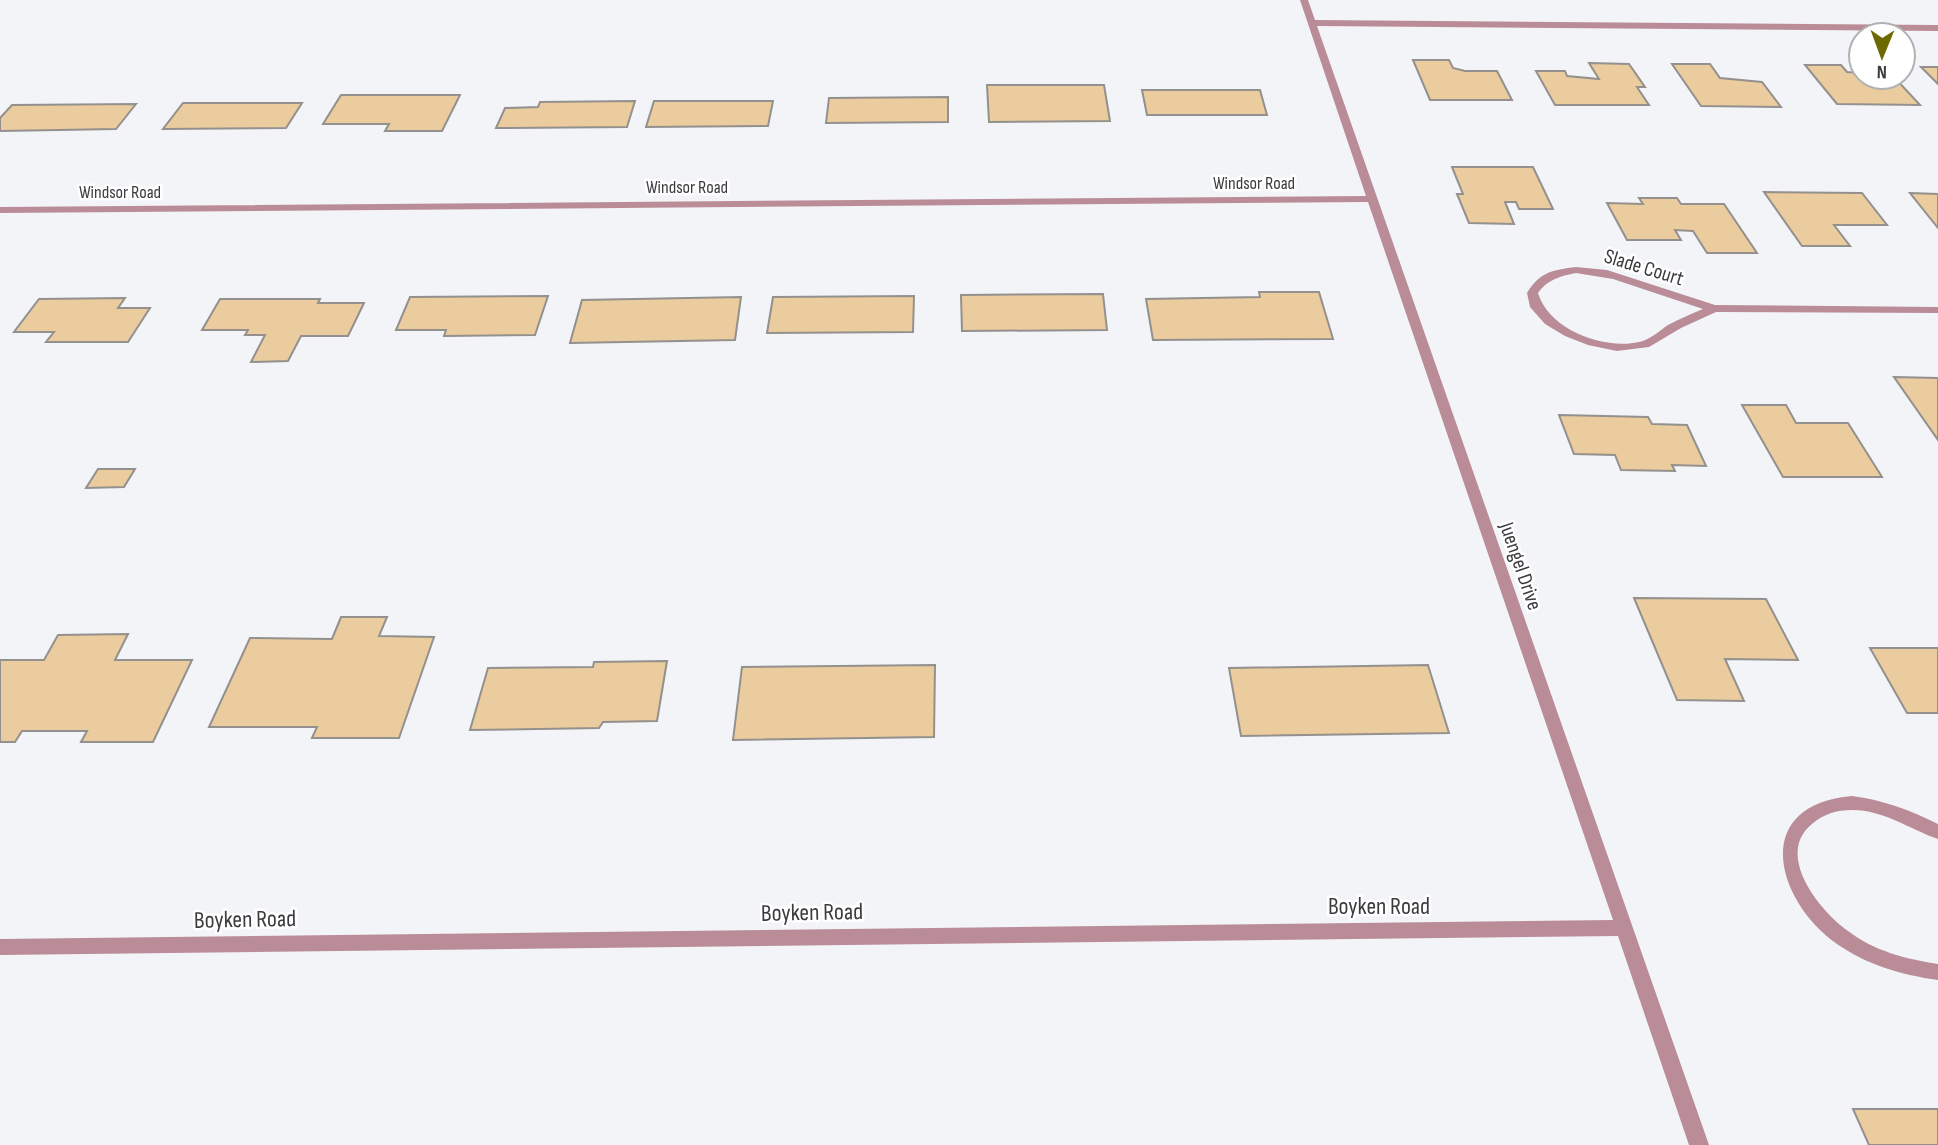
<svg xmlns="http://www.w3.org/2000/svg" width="1938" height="1145" viewBox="0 0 1938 1145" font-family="'Sofia Sans Condensed',sans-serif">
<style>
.building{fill:#ebcc9e;stroke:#93908d;stroke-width:2}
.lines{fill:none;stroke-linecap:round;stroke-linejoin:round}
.street{fill:#ba8c97;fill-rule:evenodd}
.labels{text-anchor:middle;stroke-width:5;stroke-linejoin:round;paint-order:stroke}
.far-street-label{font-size:18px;fill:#3b3c3e;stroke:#fff}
.street-label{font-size:21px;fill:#3b3c3e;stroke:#fff}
.near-street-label{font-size:24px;fill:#3b3c3e;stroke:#fff}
</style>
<rect width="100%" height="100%" fill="#f3f4f8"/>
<path class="building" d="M 1413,60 L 1449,60 L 1453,68 L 1465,71 L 1497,71 L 1512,100 L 1430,100 Z
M 1589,63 L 1629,64 L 1645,87 L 1637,87 L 1649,105 L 1555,105 L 1536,71 L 1565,71 L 1567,76 L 1599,79 Z
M 1672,64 L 1710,64 L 1720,78 L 1762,82 L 1781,107 L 1701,106 Z
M 1805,65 L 1841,65 L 1847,72 L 1859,73 L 1861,77 L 1894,77 L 1920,105 L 1837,104 Z
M 1921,67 L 1938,67 L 1938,84 Z
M 987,85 L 1104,85 L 1110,121 L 989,122 Z
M 1142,90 L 1260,90 L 1267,115 L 1147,115 Z
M 341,95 L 460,95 L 442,131 L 385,131 L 389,124 L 323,124 Z
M 948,97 L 948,122 L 826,123 L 829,98 Z
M 635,101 L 627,127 L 496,128 L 505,108 L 538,107 L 540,102 Z
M 654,101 L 773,101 L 768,126 L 646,127 Z
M 183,103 L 302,103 L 286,128 L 163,129 Z
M 136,104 L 116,129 L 0,131 L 0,118 L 12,105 Z
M 1452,167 L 1533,167 L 1553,209 L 1519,209 L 1516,202 L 1505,202 L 1514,224 L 1469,223 L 1457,194 L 1463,194 Z
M 1764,192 L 1862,193 L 1887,225 L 1834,225 L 1850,246 L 1802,246 Z
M 1910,193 L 1938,194 L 1938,228 Z
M 1639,198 L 1677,198 L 1681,204 L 1724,204 L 1757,253 L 1707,253 L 1693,231 L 1675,230 L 1681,240 L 1627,240 L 1607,203 L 1643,204 Z
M 1259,292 L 1319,292 L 1333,339 L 1153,340 L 1146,299 L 1260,297 Z
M 1103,294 L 1107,330 L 962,331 L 961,295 Z
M 548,296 L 535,335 L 444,336 L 446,330 L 396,330 L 410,297 Z
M 914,296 L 913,332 L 767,333 L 773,297 Z
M 741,297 L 735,340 L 570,343 L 582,300 Z
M 125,298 L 118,308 L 150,308 L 128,342 L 46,342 L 54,332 L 14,332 L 39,299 Z
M 220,299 L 320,299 L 318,303 L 364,303 L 348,336 L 301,336 L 288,361 L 251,362 L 265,335 L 245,335 L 248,330 L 202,330 Z
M 1894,377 L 1938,378 L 1938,440 Z
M 1742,405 L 1786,405 L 1796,423 L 1848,423 L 1882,477 L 1783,477 Z
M 1559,415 L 1648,417 L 1652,424 L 1687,425 L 1706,466 L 1672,465 L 1675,471 L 1621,470 L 1615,455 L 1574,454 Z
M 98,469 L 135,469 L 124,487 L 86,488 Z
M 1634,598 L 1766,599 L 1798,660 L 1725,659 L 1744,701 L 1677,700 Z
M 341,617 L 387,617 L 379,636 L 434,637 L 399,738 L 312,738 L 317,727 L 209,727 L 250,638 L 332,639 Z
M 128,634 L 115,660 L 192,660 L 153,742 L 81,742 L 87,731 L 22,731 L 15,742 L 0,742 L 0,660 L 44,660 L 58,635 Z
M 1870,648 L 1938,648 L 1938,713 L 1907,713 Z
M 667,661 L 657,721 L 603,722 L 599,728 L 470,730 L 488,668 L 593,667 L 594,662 Z
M 935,665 L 934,737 L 733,740 L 742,667 Z
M 1428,665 L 1449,733 L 1241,736 L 1229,668 Z
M 1853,1109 L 1938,1109 L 1938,1145 L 1869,1145 Z"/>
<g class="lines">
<path class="street" d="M 1300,0 L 1308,0 L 1315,20 L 1938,25 L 1938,31 L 1317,26 L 1709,1145 L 1689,1145 L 1618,936 L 0,955 L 0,939 L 1613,920 L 1368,202 L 0,213 L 0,207 L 1366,196 Z
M 1576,267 L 1607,270 L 1715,305 L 1938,307 L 1938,313 L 1716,312 L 1681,328 L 1649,347 L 1617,351 L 1588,345 L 1565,336 L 1545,324 L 1530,307 L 1527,293 C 1540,272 1552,270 1576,267 ZM 1576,273 L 1613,279 L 1703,309 C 1691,314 1679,319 1668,325 C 1659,331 1650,340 1639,342 C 1604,350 1549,330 1538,293 C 1547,280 1560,276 1576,273 Z
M 1852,796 C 1883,800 1910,810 1938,824 L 1938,839 C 1909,829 1884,810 1852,810 C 1836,810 1824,814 1812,824 C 1774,855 1820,911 1848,931 C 1874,951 1906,959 1938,964 L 1938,980 C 1902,975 1867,965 1837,944 C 1775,900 1750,805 1852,796 Z"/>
</g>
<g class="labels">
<g class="far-street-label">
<text x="1254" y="189">Windsor Road</text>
<text x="687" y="193">Windsor Road</text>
<text x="120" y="198">Windsor Road</text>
</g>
<g class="street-label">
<text transform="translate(1644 267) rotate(17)" y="7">Slade Court</text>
<text transform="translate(1521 566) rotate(71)" y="7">Juengel Drive</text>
</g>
<g class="near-street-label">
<text x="1379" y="914">Boyken Road</text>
<text transform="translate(812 912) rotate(-1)" y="8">Boyken Road</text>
<text transform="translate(245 919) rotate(-1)" y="8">Boyken Road</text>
</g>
</g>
<g transform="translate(1882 56) rotate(181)"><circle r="33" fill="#ffffff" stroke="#b1b1b2" stroke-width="2"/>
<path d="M0-5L12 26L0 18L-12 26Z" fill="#6f6902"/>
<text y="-10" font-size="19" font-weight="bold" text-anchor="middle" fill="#3b3c3e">N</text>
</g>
</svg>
